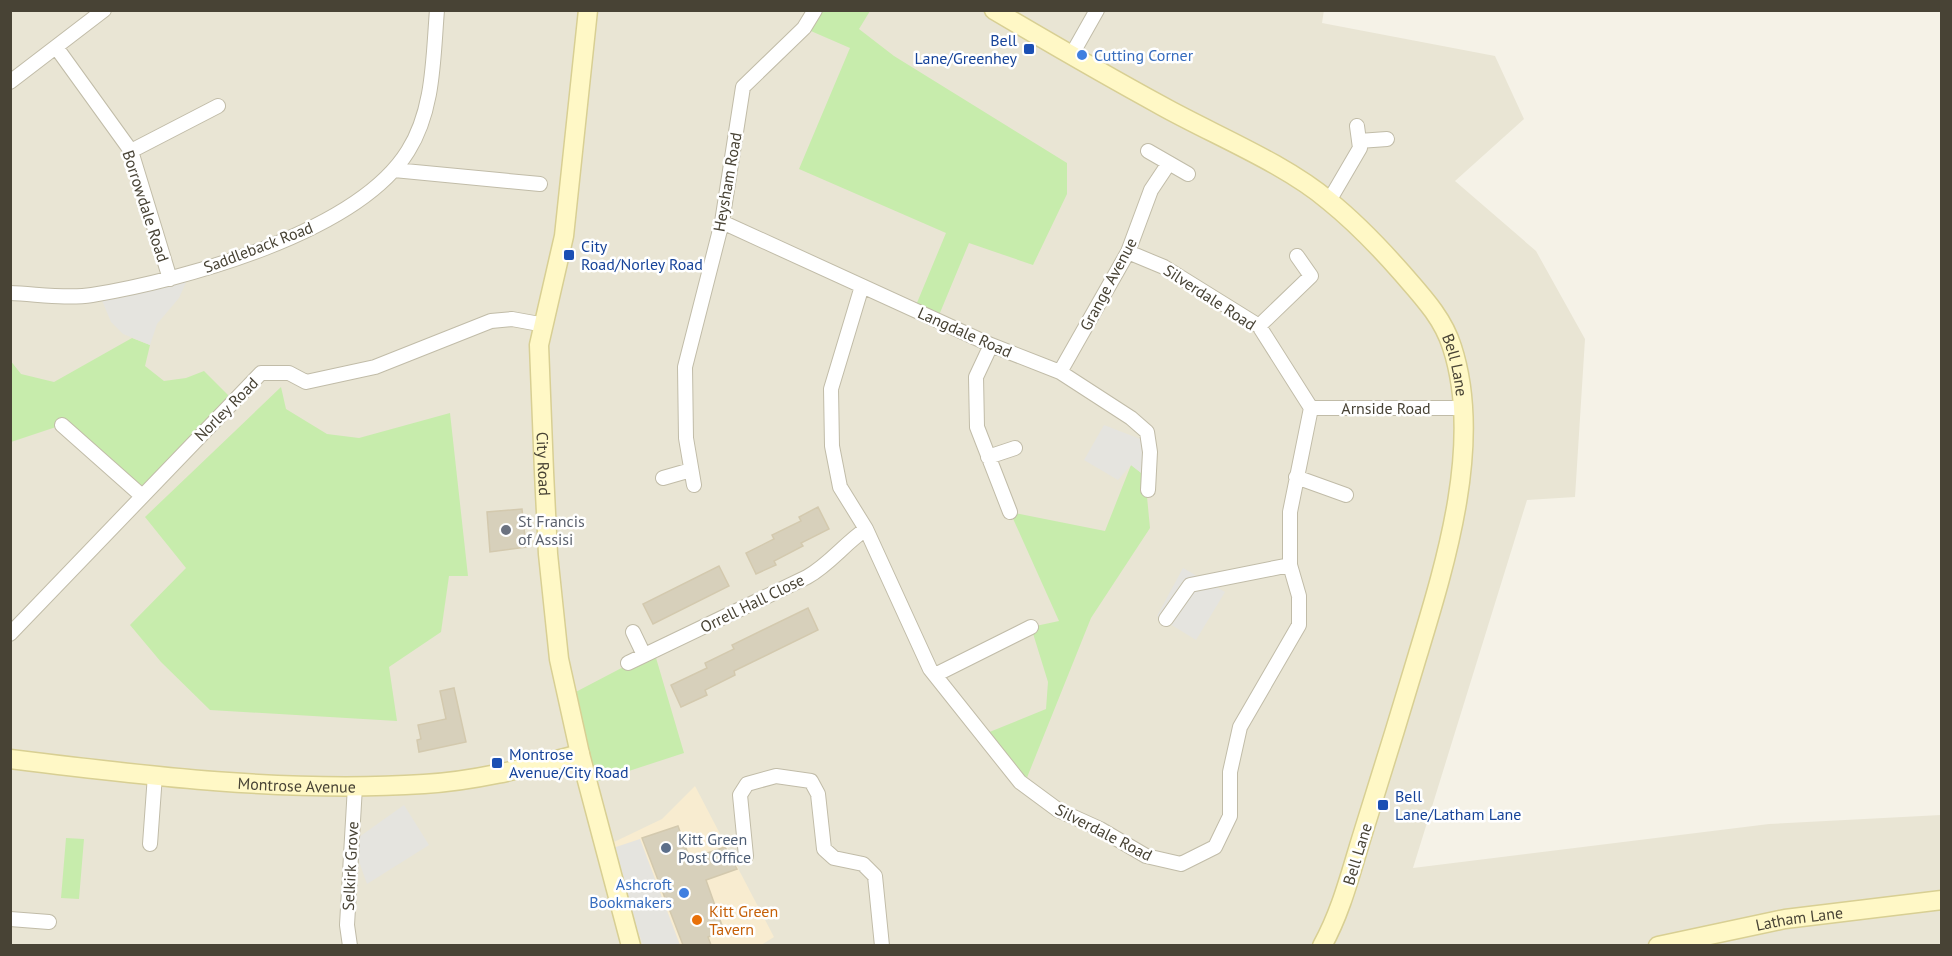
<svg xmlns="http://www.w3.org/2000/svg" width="1952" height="956" viewBox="0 0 1952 956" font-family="'PT Sans',sans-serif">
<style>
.residential{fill:#e9e5d4}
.commercial{fill:#f8ecd0}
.green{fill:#c7ecac}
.parking{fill:#e5e4df}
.building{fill:#d7d0bb;stroke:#d3c9ae;stroke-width:1.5}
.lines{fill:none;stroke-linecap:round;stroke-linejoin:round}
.street-casing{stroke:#c1bca8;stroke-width:16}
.secondary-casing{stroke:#d8cf93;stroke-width:21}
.street{stroke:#fff;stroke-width:14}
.secondary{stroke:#fff8c6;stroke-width:18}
.transit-dot{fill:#1a4fb4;stroke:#fff;stroke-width:2}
.shop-dot{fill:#3f7fe0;stroke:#fff;stroke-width:2}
.worship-dot{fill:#6b7280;stroke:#fff;stroke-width:2}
.service-dot{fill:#5c6f8a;stroke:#fff;stroke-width:2}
.food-dot{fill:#e8710a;stroke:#fff;stroke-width:2}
.labels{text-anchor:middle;stroke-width:5;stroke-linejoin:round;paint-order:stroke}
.transit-label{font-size:16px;fill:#164399;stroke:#fff;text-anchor:start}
.shop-label{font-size:16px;fill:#366cbe;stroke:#fff;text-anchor:start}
.street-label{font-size:16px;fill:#484335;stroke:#fff}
.worship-label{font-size:16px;fill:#5b616d;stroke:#fff;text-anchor:start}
.service-label{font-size:16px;fill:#4e5e75;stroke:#fff;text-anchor:start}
.food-label{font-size:16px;fill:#c56008;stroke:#fff;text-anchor:start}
</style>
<rect width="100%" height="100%" fill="#f5f2e7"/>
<path class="residential" d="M 1324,10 L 1322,23 L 1495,56 L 1524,119 L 1455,181 L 1536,251 L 1585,339 L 1575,497 L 1527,500 L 1413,868 L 1769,824 L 1941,815 L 1941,945 L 11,945 L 10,11 Z"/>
<path class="commercial" d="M 695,786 L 774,937 L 761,945 L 643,945 L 632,915 L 614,842 L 662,819 Z"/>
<path class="green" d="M 815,11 L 870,11 L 859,29 L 894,56 L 1067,163 L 1067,194 L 1033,265 L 969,243 L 937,320 L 914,310 L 946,233 L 799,169 L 850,48 L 804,28 Z
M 132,338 L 150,345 L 145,366 L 164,381 L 186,378 L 204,371 L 233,400 L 142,496 L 62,425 L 11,442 L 10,360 L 21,374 L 54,382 Z
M 281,387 L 286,409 L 327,434 L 359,438 L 450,413 L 468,576 L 449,576 L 441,632 L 389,667 L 397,721 L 210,710 L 161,662 L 130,625 L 186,568 L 145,517 Z
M 1131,465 L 1145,476 L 1150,528 L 1091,618 L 1024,785 L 982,735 L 1046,709 L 1048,682 L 1031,627 L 1059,621 L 1010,512 L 1105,531 Z
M 654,651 L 684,753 L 589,784 L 568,696 Z
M 66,838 L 84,839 L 79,899 L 61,898 Z"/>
<path class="parking" d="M 190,273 L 179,298 L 157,324 L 150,345 L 123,334 L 111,322 L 99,293 Z
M 1104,425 L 1148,442 L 1149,479 L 1131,465 L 1118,480 L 1084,460 Z
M 1183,568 L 1225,592 L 1196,640 L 1157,616 Z
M 404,805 L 429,845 L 367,884 L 352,842 Z
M 640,839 L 680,945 L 643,945 L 629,907 L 613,848 Z"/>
<path class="building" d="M 818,507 L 829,529 L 801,543 L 803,546 L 774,561 L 776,565 L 756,574 L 746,553 L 774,539 L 772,535 L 801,521 L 799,517 Z
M 522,509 L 526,547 L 490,552 L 487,512 Z
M 719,566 L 729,586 L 653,624 L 643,604 Z
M 808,608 L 818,630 L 734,671 L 735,675 L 705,690 L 707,695 L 681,707 L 671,685 L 707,668 L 705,663 L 734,649 L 732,645 Z
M 454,688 L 466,742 L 419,752 L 417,740 L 421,739 L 418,725 L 446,719 L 440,691 Z
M 678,826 L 690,859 L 725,847 L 737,869 L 706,880 L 724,931 L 708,937 L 711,945 L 683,945 L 642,838 Z"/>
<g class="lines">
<g class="street-casing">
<path id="street" d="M 56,47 L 131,151 L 170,279
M 1071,56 L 1097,10
M 10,82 L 104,10
M 1359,141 L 1387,139
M 131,151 L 218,106
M 1148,151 L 1188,174
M 394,170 L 540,184
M 1329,201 L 1360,148 L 1357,126
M 722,222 L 991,345 L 1060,372 L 1131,418 L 1147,432 L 1150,452 L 1148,490
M 862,286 L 831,389 L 832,446 L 840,487 L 866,529 L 930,669 L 1020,782 L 1058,810 L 1100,829 L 1146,856 L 1181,864 L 1215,847 L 1230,816 L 1230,772 L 1240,727 L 1299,625 L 1299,596 L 1290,565 L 1290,512 L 1311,408 L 1259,326 L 1164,267 L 1128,252
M 10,293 C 37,294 67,299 92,295 C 183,280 357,233 408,151 C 434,110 433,58 437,10
M 1259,326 L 1311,276 L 1297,256
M 991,345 L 976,377 L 977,427 L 1010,512
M 1060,372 L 1128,252 L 1151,190 L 1169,163
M 1311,408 L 1462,408
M 62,425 L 142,496
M 988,457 L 1015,448
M 1296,477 L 1346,495
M 663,478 L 691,470
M 694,485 L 686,438 L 685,367 L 722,222 L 743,87 L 804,28 L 815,10
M 1166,619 L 1190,585 L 1290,565
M 633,632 L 644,655
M 10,634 L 261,373 L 289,373 L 306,382 L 375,367 L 491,321 L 512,319 L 545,325
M 628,663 L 807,577 C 830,564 844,544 866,529
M 935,675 L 1031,627
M 150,844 L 155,775
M 746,856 L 740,795 L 747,784 L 776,776 L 811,781 L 818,794 L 824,849 L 834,858 L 863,864 L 875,876 L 882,946
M 10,919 L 49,922
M 350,946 L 347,925 L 355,786"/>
</g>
<g class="secondary-casing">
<g id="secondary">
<path id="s1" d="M 588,10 L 564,236 L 539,345 L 544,472 L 548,554 L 559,659 L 580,754 L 631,946"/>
<path id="s2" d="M 994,10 C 1050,43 1105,75 1162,106 C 1214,135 1284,163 1329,201 C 1355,222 1380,248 1402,273 C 1422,296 1443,318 1452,347 C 1483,442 1446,562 1418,654 C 1400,714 1382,773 1363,833 C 1351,871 1342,910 1322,946"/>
<path id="s3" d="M 10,759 C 147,776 287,793 424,784 C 477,781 529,767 580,754"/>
<path id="s4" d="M 1658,946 L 1785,919 L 1942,900"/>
</g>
</g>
<use href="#street" class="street"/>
<use href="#secondary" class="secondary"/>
</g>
<g class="transit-dot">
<rect x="1023" y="43" width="12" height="12" rx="3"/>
<rect x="563" y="249" width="12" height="12" rx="3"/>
<rect x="491" y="757" width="12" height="12" rx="3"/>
<rect x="1377" y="799" width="12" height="12" rx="3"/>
</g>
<g class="shop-dot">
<circle cx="1082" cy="55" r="6"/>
<circle cx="684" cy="893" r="6"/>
</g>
<circle class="worship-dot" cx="506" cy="530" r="6"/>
<circle class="service-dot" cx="666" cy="848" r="6"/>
<circle class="food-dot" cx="697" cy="920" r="6"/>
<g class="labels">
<g class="transit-label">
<text x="1017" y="46" text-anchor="end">Bell<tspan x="1017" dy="18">Lane/Greenhey</tspan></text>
<text x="581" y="252">City<tspan x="581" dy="18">Road/Norley Road</tspan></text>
<text x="509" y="760">Montrose<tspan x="509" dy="18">Avenue/City Road</tspan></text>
<text x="1395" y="802">Bell<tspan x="1395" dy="18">Lane/Latham Lane</tspan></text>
</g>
<g class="shop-label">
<text x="1094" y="61">Cutting Corner</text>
<text x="672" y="890" text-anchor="end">Ashcroft<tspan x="672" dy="18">Bookmakers</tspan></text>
</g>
<g class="street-label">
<text transform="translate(727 182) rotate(-80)" y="6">Heysham Road</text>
<text transform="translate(146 206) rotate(72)" y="6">Borrowdale Road</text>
<text transform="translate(258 247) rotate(-21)" y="6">Saddleback Road</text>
<text transform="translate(1108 284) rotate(-62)" y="6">Grange Avenue</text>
<text transform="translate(1210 297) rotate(33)" y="6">Silverdale Road</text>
<text transform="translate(965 332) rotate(24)" y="6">Langdale Road</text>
<text dy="6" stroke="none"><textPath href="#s2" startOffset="597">Bell Lane</textPath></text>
<text x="1386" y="414">Arnside Road</text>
<text transform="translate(226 409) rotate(-45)" y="6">Norley Road</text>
<text dy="6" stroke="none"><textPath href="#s1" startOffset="458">City Road</textPath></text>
<text transform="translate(752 603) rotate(-26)" y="6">Orrell Hall Close</text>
<text dy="6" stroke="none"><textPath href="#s3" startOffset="288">Montrose Avenue</textPath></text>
<text transform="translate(1104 832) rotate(27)" y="6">Silverdale Road</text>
<text transform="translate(1357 854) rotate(-73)" y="6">Bell Lane</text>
<text transform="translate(350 866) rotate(-87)" y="6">Selkirk Grove</text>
<text dy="6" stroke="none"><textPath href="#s4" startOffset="144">Latham Lane</textPath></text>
</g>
<g class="worship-label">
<text x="518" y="527">St Francis<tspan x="518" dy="18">of Assisi</tspan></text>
</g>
<g class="service-label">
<text x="678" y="845">Kitt Green<tspan x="678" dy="18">Post Office</tspan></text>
</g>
<g class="food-label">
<text x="709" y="917">Kitt Green<tspan x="709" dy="18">Tavern</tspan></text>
</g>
</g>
<rect width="1952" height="956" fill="none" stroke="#484335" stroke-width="24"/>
</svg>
